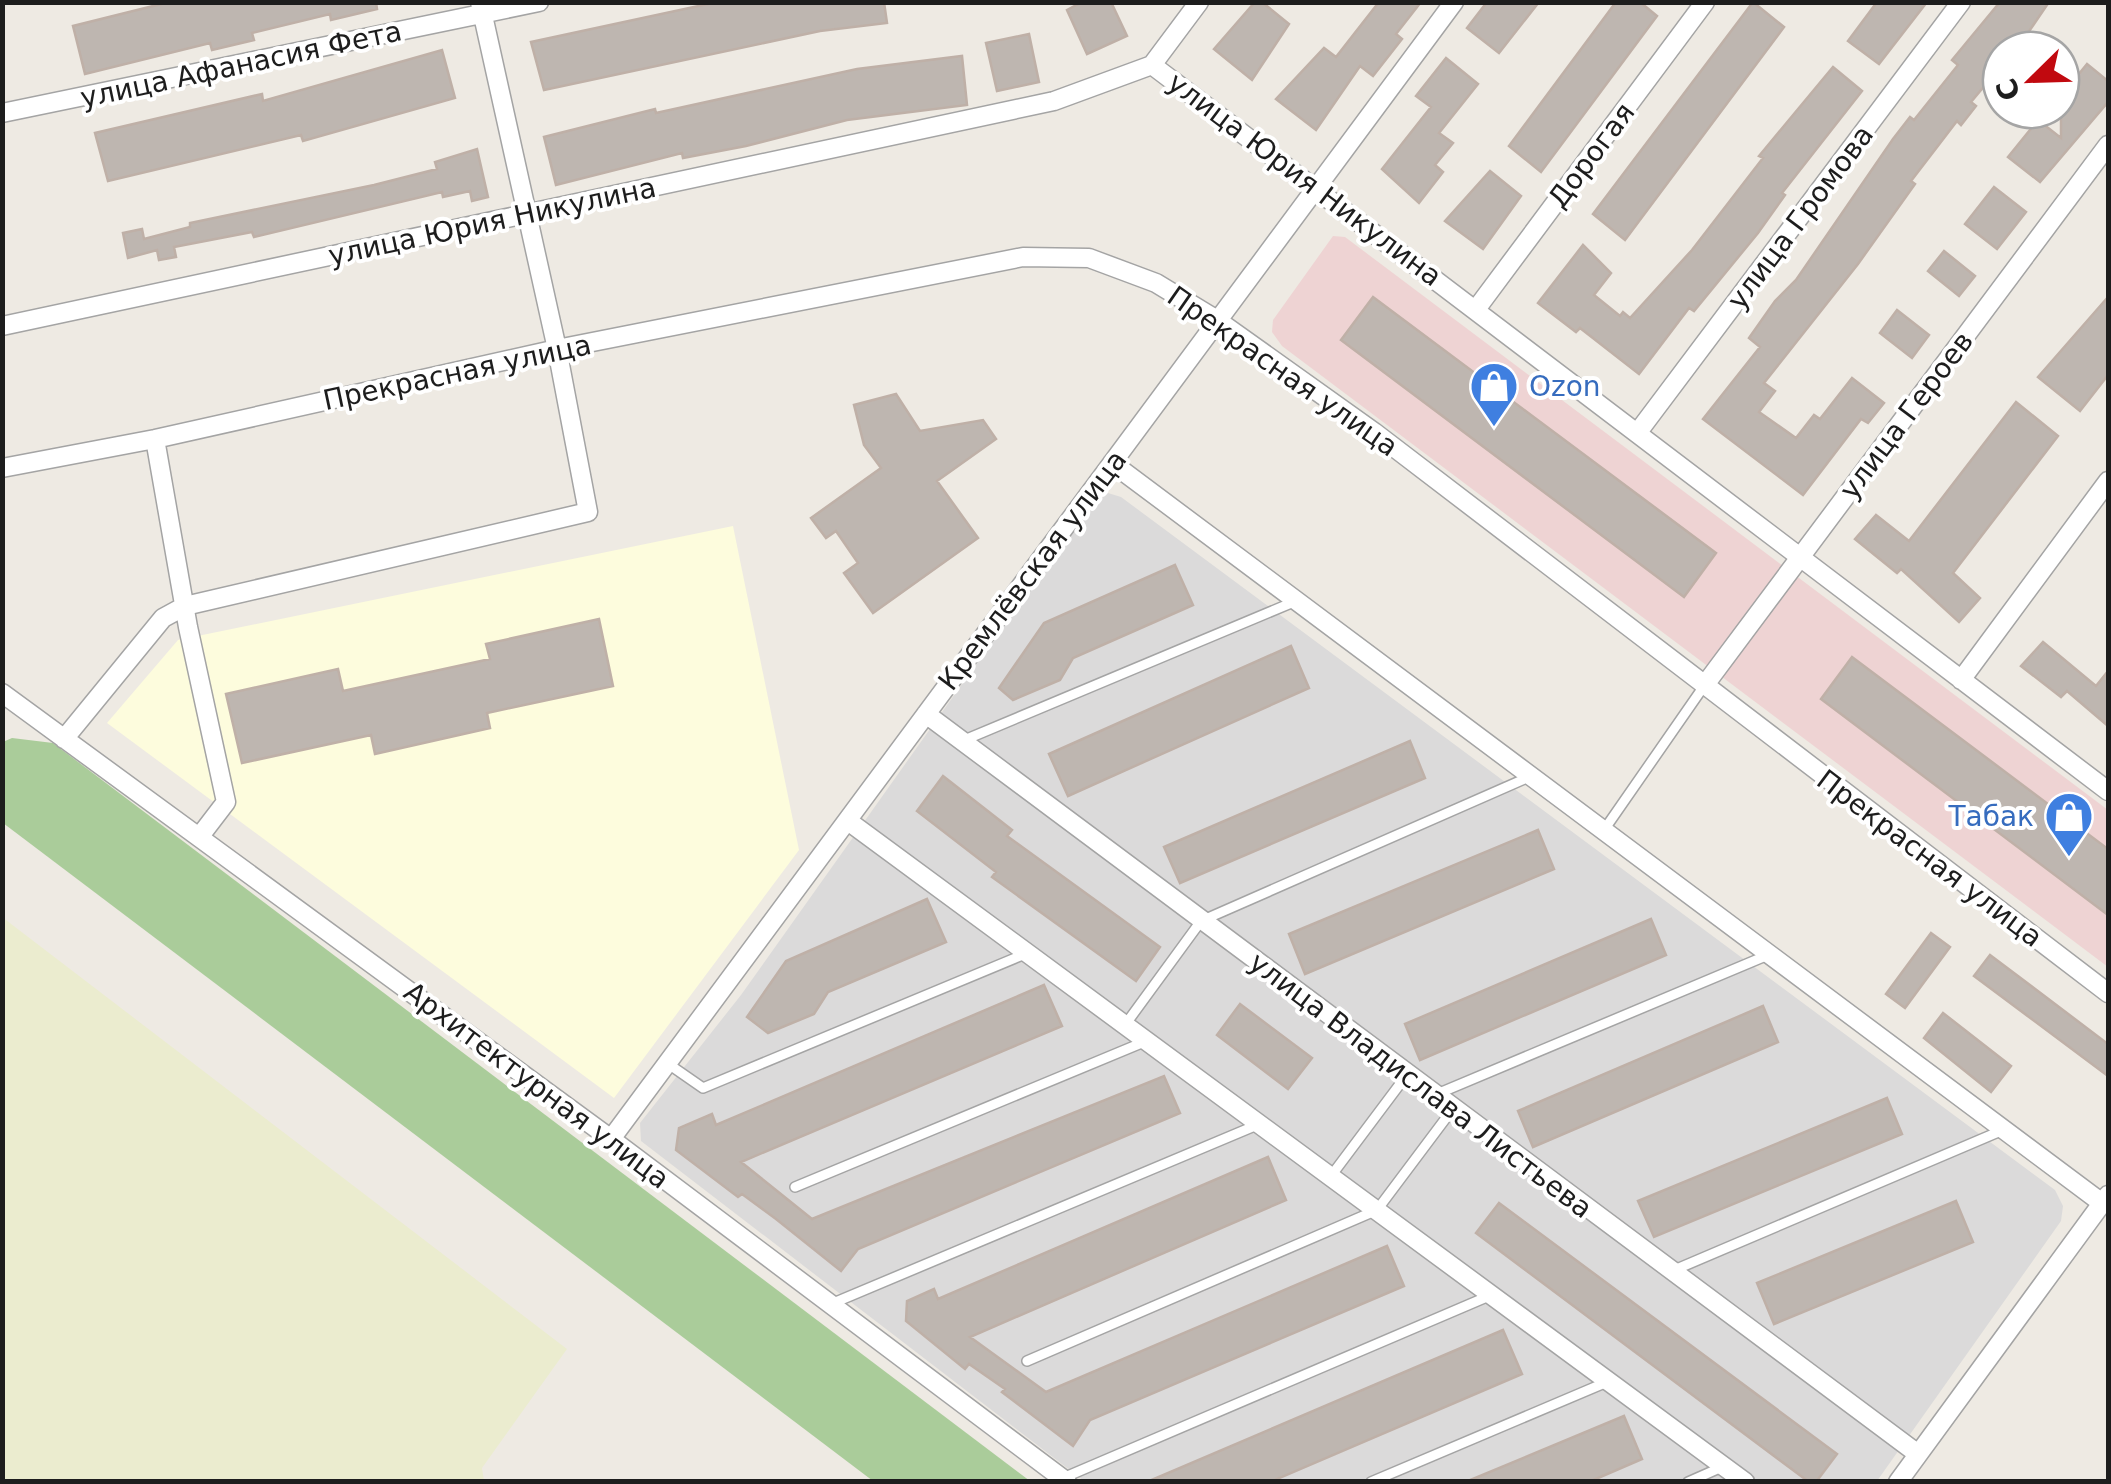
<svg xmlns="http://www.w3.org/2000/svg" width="2111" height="1484" viewBox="0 0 2111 1484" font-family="'DejaVu Sans',sans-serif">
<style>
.residential{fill:#dbdada}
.commercial{fill:#eed3d3}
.education{fill:#fdfcdd}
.farmland{fill:#ebeccf}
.forest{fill:#aacc9a}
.building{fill:#beb6b0;stroke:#bfb0a7;stroke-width:2.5}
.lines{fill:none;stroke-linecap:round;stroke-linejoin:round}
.lane-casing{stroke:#a4a4a4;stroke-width:12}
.street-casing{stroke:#a4a4a4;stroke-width:21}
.lane{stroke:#fff;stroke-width:9}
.street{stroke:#fff;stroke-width:18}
.labels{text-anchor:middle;stroke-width:8;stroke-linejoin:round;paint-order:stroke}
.street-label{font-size:28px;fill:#1d1d1d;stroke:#fff}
.shop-label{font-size:28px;fill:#366cbe;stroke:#fff;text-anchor:start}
</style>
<rect width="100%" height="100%" fill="#eeeae3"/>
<path class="residential" d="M 1108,493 L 1121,497 L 2055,1190 L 2063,1206 L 2061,1221 L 1877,1481 L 1084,1481 L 641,1141 L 640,1123 L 741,995 L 1085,511 Z"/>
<path class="commercial" d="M 1333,236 L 1345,237 L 2108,810 L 2108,967 L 1282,346 L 1272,332 L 1273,320 Z"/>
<path class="education" d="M 733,526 L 799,850 L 614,1098 L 107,723 L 178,640 Z"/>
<path class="farmland" d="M 2,917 L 567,1349 L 482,1468 L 484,1481 L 3,1481 Z"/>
<path class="forest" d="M 12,738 L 53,743 L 1030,1481 L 873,1481 L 3,823 L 3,742 Z"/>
<path class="building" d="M 169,2 L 376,2 L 377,9 L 331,20 L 330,14 L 252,33 L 254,40 L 212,50 L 210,43 L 85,74 L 73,26 Z
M 717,2 L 884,2 L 887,23 L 820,31 L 544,90 L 531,42 Z
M 1082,2 L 1111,2 L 1127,36 L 1087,54 L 1067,10 Z
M 1255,2 L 1262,2 L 1289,24 L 1252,80 L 1214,49 Z
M 1379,2 L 1421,2 L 1396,34 L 1402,39 L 1373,76 L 1360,66 L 1316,130 L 1276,99 L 1324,48 L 1336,57 Z
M 1487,2 L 1539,2 L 1499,53 L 1467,28 Z
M 1616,2 L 1640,2 L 1657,16 L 1541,172 L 1509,146 Z
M 1753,2 L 1784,27 L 1625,240 L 1593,214 Z
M 1877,2 L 1927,2 L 1879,64 L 1848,41 Z
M 2000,2 L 2049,2 L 2019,46 L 2001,50 L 2001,66 L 1971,102 L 1976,106 L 1961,125 L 1957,121 L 1911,181 L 1915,184 L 1858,264 L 1764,383 L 1775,391 L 1759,412 L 1796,438 L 1814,415 L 1820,419 L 1852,378 L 1884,403 L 1868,423 L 1861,419 L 1803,495 L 1703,419 L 1760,347 L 1749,338 L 1775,301 L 1796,280 L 1893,139 L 1910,117 L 1914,120 L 1958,65 L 1952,60 Z
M 1029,34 L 1039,82 L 997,91 L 986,43 Z
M 442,50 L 455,98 L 303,141 L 301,135 L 108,181 L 95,133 L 262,94 L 263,101 Z
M 962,56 L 967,105 L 847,120 L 746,146 L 683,158 L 682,153 L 556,185 L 544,137 L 655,109 L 656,113 L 857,69 Z
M 1446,58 L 1478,84 L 1439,133 L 1453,143 L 1435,165 L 1443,172 L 1419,203 L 1382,169 L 1431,107 L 1416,96 Z
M 2087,64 L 2108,81 L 2108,102 L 2040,182 L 2008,157 L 2038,120 L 2061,138 L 2061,96 Z
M 1833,67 L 1862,91 L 1782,193 L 1785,195 L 1758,233 L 1694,311 L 1689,308 L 1639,374 L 1580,328 L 1576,332 L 1538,303 L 1583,245 L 1611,273 L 1594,295 L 1620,316 L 1623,312 L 1630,318 L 1692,250 L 1763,158 L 1759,156 Z
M 477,149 L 488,197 L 472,201 L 470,191 L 443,197 L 442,192 L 254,237 L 252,232 L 174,247 L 176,257 L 159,260 L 157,250 L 128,258 L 123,233 L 142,229 L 144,239 L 190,227 L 190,223 L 374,185 L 437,169 L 435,162 Z
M 1490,171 L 1521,196 L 1483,249 L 1445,221 Z
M 1994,187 L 2026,212 L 1997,249 L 1965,224 Z
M 1944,251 L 1975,276 L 1959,296 L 1928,271 Z
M 1373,297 L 1716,553 L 1684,597 L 1341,340 Z
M 2108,297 L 2108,375 L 2080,411 L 2038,377 Z
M 1897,310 L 1929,335 L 1912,358 L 1880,333 Z
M 896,394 L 920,431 L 983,420 L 996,439 L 937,481 L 978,538 L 873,613 L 844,573 L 858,563 L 836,531 L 826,538 L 811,518 L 881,468 L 864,445 L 854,405 Z
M 2016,402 L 2058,436 L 1953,573 L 1980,598 L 1959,622 L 1901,569 L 1897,573 L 1855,539 L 1876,515 L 1909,541 Z
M 1175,565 L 1193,605 L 1073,658 L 1060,680 L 1013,700 L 999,688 L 1044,623 Z
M 599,619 L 613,686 L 487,713 L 490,728 L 375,754 L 371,735 L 242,763 L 226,694 L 338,669 L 343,691 L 490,659 L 486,644 Z
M 2043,642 L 2096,686 L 2108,671 L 2108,726 L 2067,691 L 2061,697 L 2021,666 Z
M 1291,646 L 1309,688 L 1068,796 L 1049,754 Z
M 1852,657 L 2108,849 L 2108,915 L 1821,699 Z
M 1410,741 L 1425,778 L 1180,883 L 1164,847 Z
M 943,776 L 1012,830 L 1007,836 L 1160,947 L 1136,981 L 992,877 L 996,872 L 917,811 Z
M 1538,830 L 1554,869 L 1305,974 L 1289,934 Z
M 927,899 L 946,942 L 828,992 L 814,1014 L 768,1033 L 747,1017 L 786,961 Z
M 1651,919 L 1666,955 L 1420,1060 L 1405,1024 Z
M 1931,933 L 1950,947 L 1905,1008 L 1886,994 Z
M 1990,955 L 2108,1044 L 2108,1076 L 1974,976 Z
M 1044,985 L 1062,1026 L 741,1162 L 812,1219 L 1164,1076 L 1180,1113 L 858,1249 L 841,1271 L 776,1219 L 742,1194 L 738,1197 L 676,1150 L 679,1128 L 712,1114 L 716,1125 Z
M 1240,1004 L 1312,1058 L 1288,1089 L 1217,1035 Z
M 1763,1006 L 1778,1042 L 1533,1147 L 1518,1111 Z
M 1943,1013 L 2011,1066 L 1991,1092 L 1924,1038 Z
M 1887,1098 L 1902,1134 L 1654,1237 L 1638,1201 Z
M 1268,1157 L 1286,1200 L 970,1337 L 1046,1392 L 1387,1246 L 1404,1286 L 1090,1420 L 1073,1446 L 1002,1392 L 1005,1389 L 969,1364 L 965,1369 L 906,1321 L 907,1301 L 934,1289 L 938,1299 Z
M 1956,1201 L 1973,1242 L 1774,1324 L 1757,1283 Z
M 1499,1203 L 1837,1454 L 1816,1482 L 1809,1482 L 1476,1233 Z
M 1503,1330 L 1522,1374 L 1270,1482 L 1147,1482 Z
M 1624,1416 L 1642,1459 L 1589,1482 L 1468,1481 Z"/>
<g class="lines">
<g class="lane-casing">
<path id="lane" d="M 962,741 L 1296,601
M 1604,830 L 1704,686
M 1125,1025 L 1201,921 L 1529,777
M 667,1063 L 703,1088 L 1025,954
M 1437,1094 L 1768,955
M 1331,1176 L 1406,1076
M 795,1187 L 1144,1042
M 1672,1271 L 2003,1130
M 831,1304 L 1257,1125
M 1027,1361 L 1377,1210 L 1452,1110
M 1063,1478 L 1489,1296
M 1371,1482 L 1607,1382
M 1688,1482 L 1722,1467"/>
</g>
<g class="street-casing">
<path id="street" d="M 1152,65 L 1199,2
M 2,113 L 539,2
M 1477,308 L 1705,2
M 2,326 L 1054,101 L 1152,65 L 2108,791
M 1638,432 L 1961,2
M 155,439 L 188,627 L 226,802 L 200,836
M 1112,463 L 2102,1203
M 2,468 L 155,439 L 557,349 L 1023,257 L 1089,258 L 1156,283 L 1217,320 L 1374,432 L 2108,993
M 1961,680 L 2108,481
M 1704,686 L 2108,145
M 2,693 L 611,1139 L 1067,1482
M 926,714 L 1918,1454
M 64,739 L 163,618 L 185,606 L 588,512 L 557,349 L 480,2
M 848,821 L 1745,1482
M 611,1139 L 1454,2
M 1898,1482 L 2108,1195"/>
</g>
<use href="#lane" class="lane"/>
<use href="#street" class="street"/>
</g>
<defs>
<g id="shop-pin" transform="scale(2.5)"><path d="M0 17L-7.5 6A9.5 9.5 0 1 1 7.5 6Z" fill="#3f7fe0" stroke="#fff"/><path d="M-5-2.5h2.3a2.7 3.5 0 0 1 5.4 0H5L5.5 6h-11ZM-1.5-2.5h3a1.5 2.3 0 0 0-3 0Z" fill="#fff"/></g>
</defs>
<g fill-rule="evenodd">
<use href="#shop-pin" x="1494" y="386"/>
<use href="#shop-pin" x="2069" y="816"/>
</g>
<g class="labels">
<g class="street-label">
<text transform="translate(241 64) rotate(-12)" y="10">улица Афанасия Фета</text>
<text transform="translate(1591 155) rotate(-53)" y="10">Дорогая</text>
<text transform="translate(1305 179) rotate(37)" y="10">улица Юрия Никулина</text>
<text transform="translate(1800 217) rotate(-53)" y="10">улица Громова</text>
<text transform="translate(492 221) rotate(-12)" y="10">улица Юрия Никулина</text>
<text transform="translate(1283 371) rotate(35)" y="10">Прекрасная улица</text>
<text transform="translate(457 372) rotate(-12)" y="10">Прекрасная улица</text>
<text transform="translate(1906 415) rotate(-53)" y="10">улица Героев</text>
<text transform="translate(1032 570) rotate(-53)" y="10">Кремлёвская улица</text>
<text transform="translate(1930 858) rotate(37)" y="10">Прекрасная улица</text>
<text transform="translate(537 1085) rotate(37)" y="10">Архитектурная улица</text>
<text transform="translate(1421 1085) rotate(37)" y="10">улица Владислава Листьева</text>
</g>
<g class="shop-label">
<text x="1529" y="396">Ozon</text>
<text x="2034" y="826" text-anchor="end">Табак</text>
</g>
</g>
<rect width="2111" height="1484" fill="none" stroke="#1d1d1d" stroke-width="10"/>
<g transform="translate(2031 80) rotate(247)"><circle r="48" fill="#ffffff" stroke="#a5a5a5" stroke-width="2.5"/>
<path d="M0-8L18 38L0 25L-18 38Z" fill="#c1090f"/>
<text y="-15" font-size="28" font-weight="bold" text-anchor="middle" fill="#1d1d1d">С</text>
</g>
</svg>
